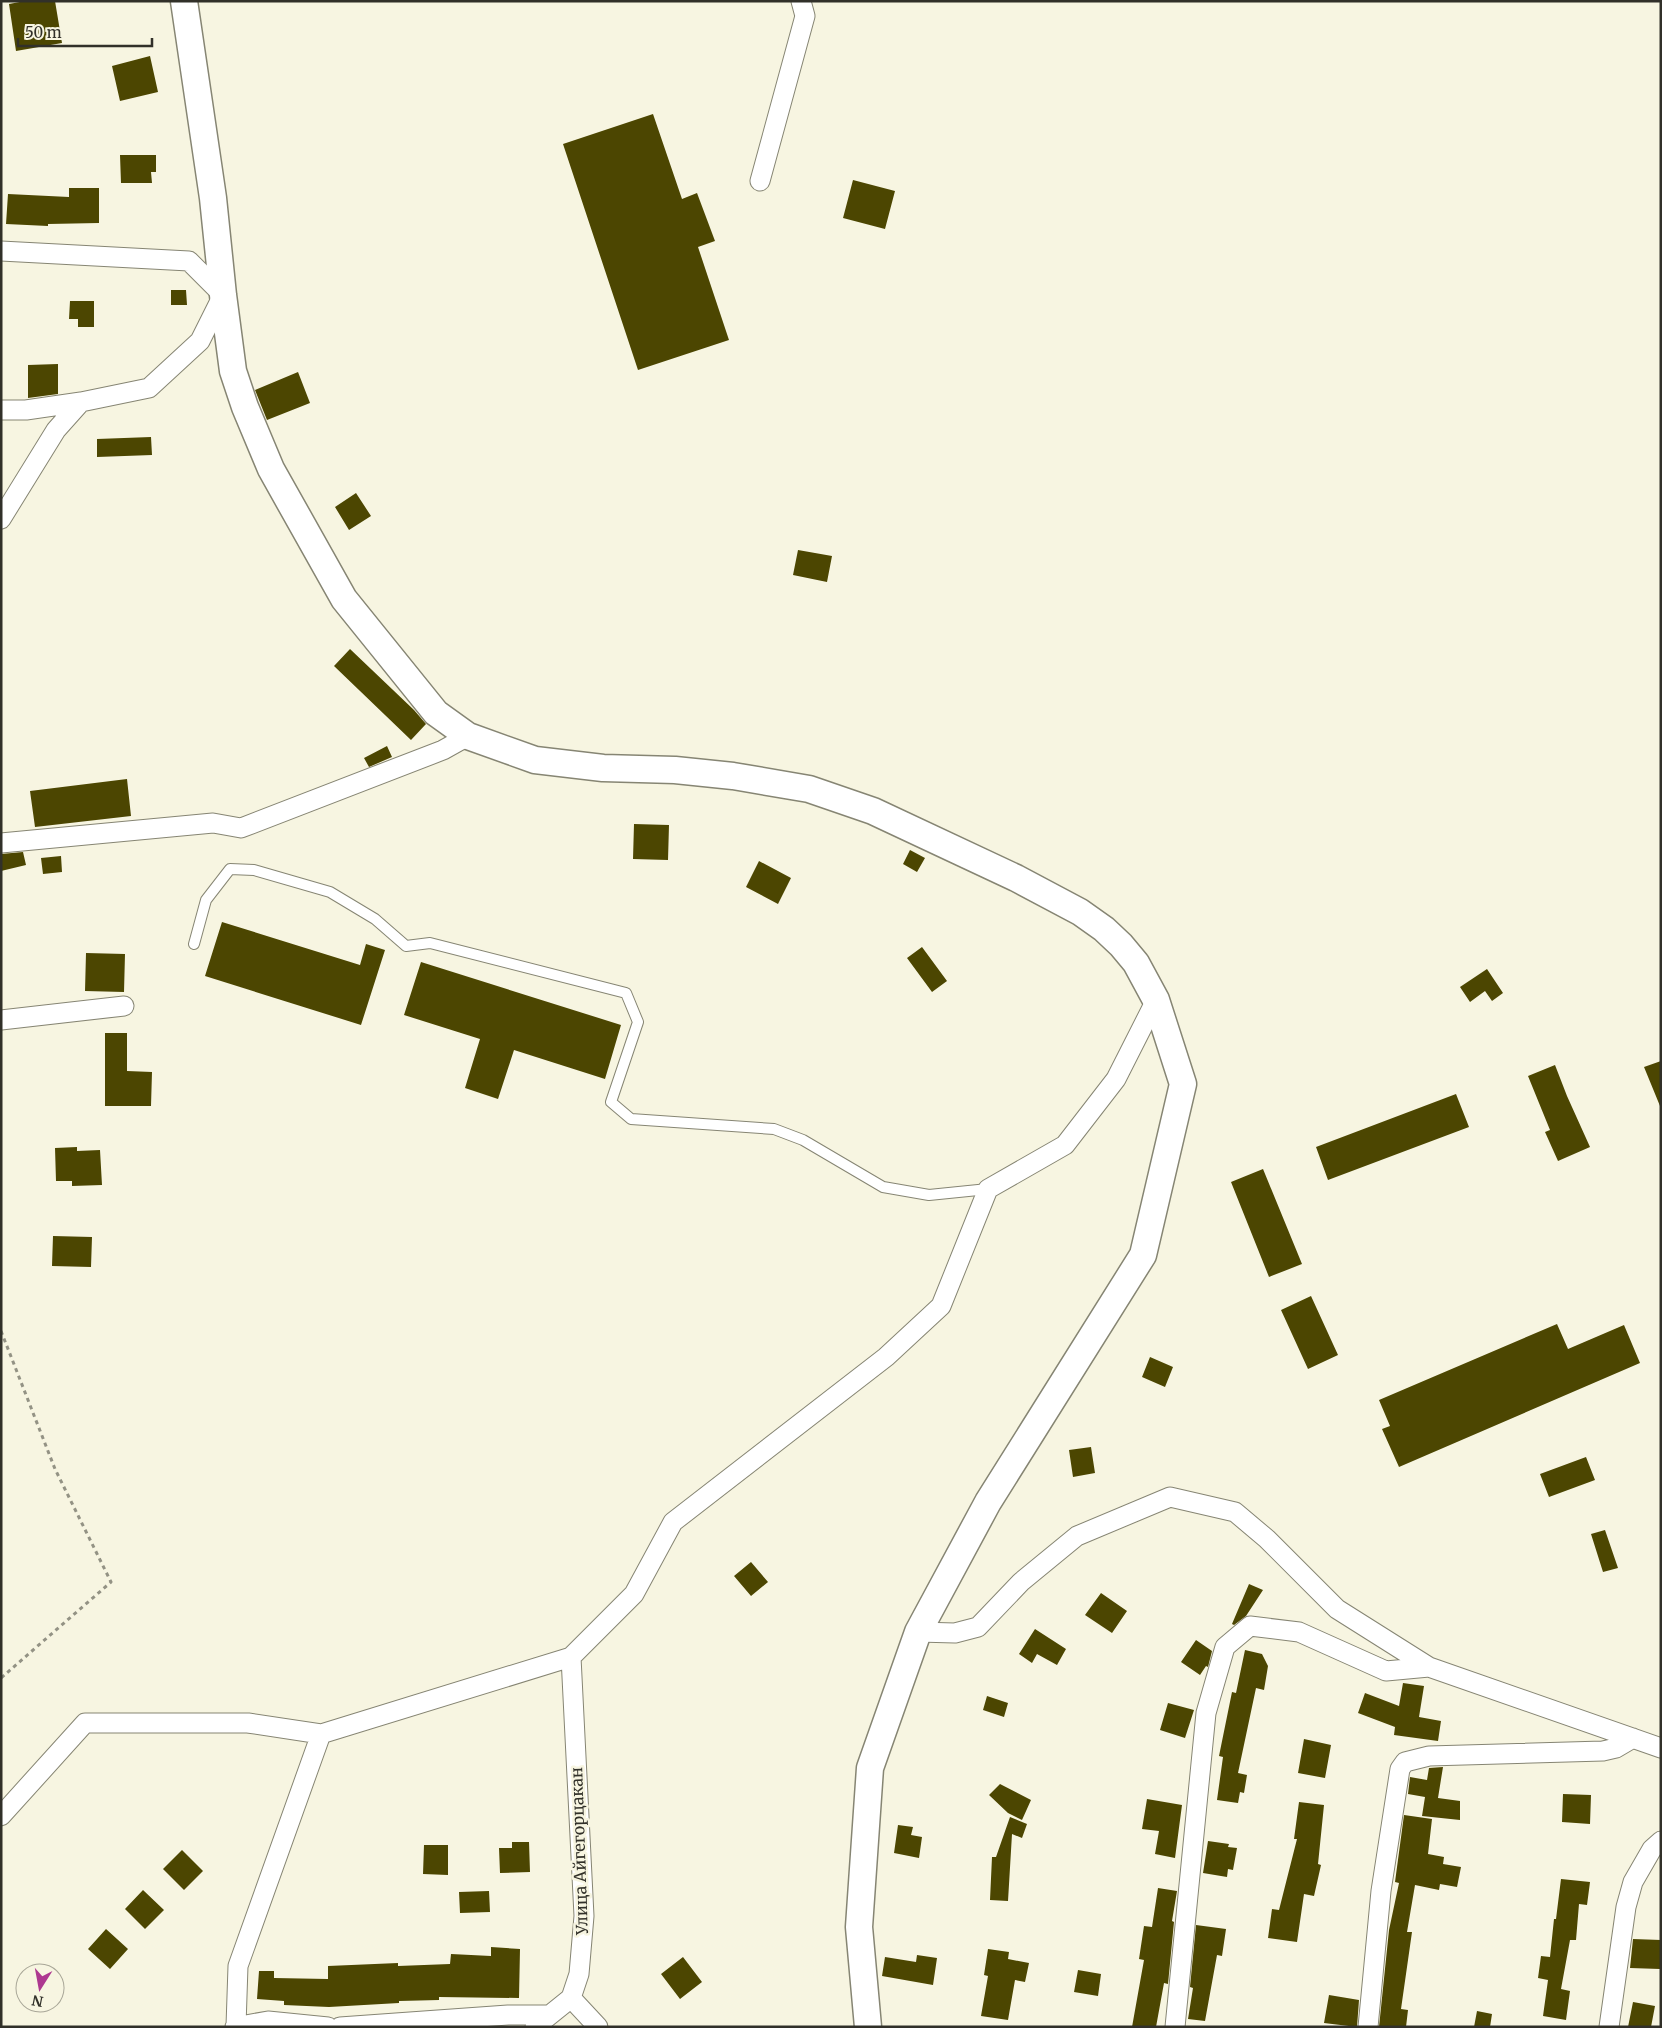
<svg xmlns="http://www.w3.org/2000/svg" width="1662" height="2028" viewBox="0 0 1662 2028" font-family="Merriweather,serif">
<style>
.building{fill:#4c4601}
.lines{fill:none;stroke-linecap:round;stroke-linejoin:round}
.lane-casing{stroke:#868573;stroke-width:12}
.street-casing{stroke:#868573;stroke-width:21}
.secondary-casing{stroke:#868573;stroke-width:29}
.path{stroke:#939284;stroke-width:3;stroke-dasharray:4 4;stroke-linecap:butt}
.lane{stroke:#fff;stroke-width:10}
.street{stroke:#fff;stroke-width:19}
.secondary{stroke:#fff;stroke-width:26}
.labels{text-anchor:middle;stroke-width:5;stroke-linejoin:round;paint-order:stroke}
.street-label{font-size:16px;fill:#313029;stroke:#f7f5e1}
</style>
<rect width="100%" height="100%" fill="#f7f5e1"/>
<path class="building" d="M 25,1 L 55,1 L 62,43 L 16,51 L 9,4 Z
M 150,56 L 158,92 L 120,101 L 112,66 Z
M 653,114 L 682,199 L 697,193 L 715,241 L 698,247 L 729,340 L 638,370 L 563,144 Z
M 120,155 L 156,155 L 156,172 L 151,172 L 152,183 L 121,183 Z
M 853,180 L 895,191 L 885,229 L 843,218 Z
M 69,188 L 99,188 L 99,223 L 48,224 L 48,226 L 6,224 L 8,194 L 69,197 Z
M 171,290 L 186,290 L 187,305 L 171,305 Z
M 70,301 L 94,301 L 94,327 L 78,327 L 78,319 L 69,319 Z
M 58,364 L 58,394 L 28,398 L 28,365 Z
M 298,372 L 310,403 L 267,420 L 255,390 Z
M 151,437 L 152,455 L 97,457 L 97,439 Z
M 356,493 L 371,516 L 349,530 L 335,507 Z
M 798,550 L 832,556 L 827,582 L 793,575 Z
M 350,649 L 414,710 L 426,724 L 411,740 L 334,666 Z
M 387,746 L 392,757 L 369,767 L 364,758 Z
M 127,779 L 131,816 L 35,827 L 30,791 Z
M 634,824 L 669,825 L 668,860 L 633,859 Z
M 910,850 L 925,858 L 917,872 L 903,864 Z
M 23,852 L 26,865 L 1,871 L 1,854 Z
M 61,856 L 62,872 L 43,874 L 41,858 Z
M 759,861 L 791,878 L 778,904 L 746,887 Z
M 222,922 L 360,965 L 366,944 L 385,950 L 361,1025 L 205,976 Z
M 922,947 L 947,981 L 932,992 L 907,958 Z
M 86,953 L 125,954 L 124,992 L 85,991 Z
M 421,962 L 621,1025 L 605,1079 L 514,1050 L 498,1099 L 465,1088 L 480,1039 L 404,1015 Z
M 1487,969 L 1503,993 L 1492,1001 L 1485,991 L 1470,1002 L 1460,987 Z
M 105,1033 L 127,1033 L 127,1071 L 152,1072 L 151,1106 L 105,1106 Z
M 1661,1061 L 1661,1106 L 1660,1106 L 1644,1067 Z
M 1555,1065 L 1567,1096 L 1590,1147 L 1558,1161 L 1545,1132 L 1550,1130 L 1528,1076 Z
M 1456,1094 L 1469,1127 L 1328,1180 L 1316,1147 Z
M 77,1147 L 77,1151 L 100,1150 L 102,1185 L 72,1186 L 72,1181 L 56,1181 L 55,1148 Z
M 1263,1169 L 1302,1264 L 1269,1277 L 1231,1182 Z
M 53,1236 L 92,1237 L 91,1267 L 52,1266 Z
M 1311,1296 L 1338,1355 L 1308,1369 L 1281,1310 Z
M 1557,1324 L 1568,1349 L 1624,1325 L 1640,1363 L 1399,1467 L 1382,1429 L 1390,1426 L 1379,1400 Z
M 1150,1357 L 1173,1367 L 1165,1387 L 1142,1377 Z
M 1091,1447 L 1095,1473 L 1073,1477 L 1069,1450 Z
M 1586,1457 L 1595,1480 L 1549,1497 L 1540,1474 Z
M 1605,1530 L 1618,1568 L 1603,1572 L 1591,1534 Z
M 751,1562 L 768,1582 L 751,1596 L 734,1576 Z
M 1249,1584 L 1263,1590 L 1246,1616 L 1234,1625 L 1232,1624 Z
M 1101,1593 L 1127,1611 L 1112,1633 L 1085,1615 Z
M 1035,1629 L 1066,1649 L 1057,1665 L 1037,1654 L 1032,1663 L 1019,1654 Z
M 1196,1640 L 1212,1651 L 1208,1667 L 1206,1666 L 1200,1675 L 1181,1662 Z
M 1245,1650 L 1262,1654 L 1268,1666 L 1264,1690 L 1256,1688 L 1238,1773 L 1247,1775 L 1244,1793 L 1240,1792 L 1238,1803 L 1217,1800 L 1223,1757 L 1219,1756 L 1232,1692 L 1236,1693 Z
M 1403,1683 L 1424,1686 L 1419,1717 L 1441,1721 L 1438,1741 L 1394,1735 L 1395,1727 L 1358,1713 L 1365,1693 L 1399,1706 Z
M 987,1696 L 1008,1703 L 1004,1717 L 983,1710 Z
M 1168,1703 L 1194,1710 L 1185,1738 L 1160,1730 Z
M 1304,1739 L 1331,1745 L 1325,1778 L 1298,1773 Z
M 1443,1767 L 1438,1798 L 1460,1801 L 1460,1820 L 1422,1816 L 1425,1797 L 1408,1794 L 1410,1777 L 1427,1780 L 1429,1768 Z
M 1000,1784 L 1031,1800 L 1022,1820 L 1008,1813 L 989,1795 Z
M 1563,1794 L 1591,1795 L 1590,1824 L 1562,1822 Z
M 1147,1799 L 1182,1805 L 1175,1858 L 1155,1854 L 1159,1831 L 1142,1829 Z
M 1299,1802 L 1324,1805 L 1318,1864 L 1321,1865 L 1314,1896 L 1304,1894 L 1297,1942 L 1268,1938 L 1272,1909 L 1279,1910 L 1297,1839 L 1294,1839 Z
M 1404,1815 L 1432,1819 L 1428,1854 L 1444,1857 L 1443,1864 L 1461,1867 L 1457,1887 L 1440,1884 L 1439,1890 L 1415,1885 L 1407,1932 L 1412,1932 L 1401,2009 L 1408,2010 L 1406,2027 L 1379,2027 L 1389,1930 L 1399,1883 L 1395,1882 Z
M 1010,1817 L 1027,1824 L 1022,1838 L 1012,1834 L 1008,1901 L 990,1900 L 992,1857 L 996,1857 Z
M 898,1825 L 913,1827 L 911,1835 L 922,1837 L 919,1858 L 894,1853 Z
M 1208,1841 L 1229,1844 L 1228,1847 L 1237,1848 L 1233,1870 L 1228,1869 L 1227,1877 L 1203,1873 Z
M 512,1842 L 529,1842 L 530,1872 L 500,1873 L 499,1848 L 512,1848 Z
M 424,1845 L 448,1845 L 448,1875 L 423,1874 Z
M 182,1850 L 203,1871 L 184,1890 L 163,1869 Z
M 1561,1879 L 1590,1882 L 1587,1905 L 1579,1904 L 1576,1940 L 1570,1940 L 1561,1989 L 1570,1991 L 1566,2020 L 1543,2016 L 1548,1980 L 1538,1978 L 1541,1956 L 1550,1957 L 1554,1919 L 1556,1919 Z
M 1158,1888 L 1177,1891 L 1172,1921 L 1174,1922 L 1168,1984 L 1164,1983 L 1156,2027 L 1132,2027 L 1144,1960 L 1139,1959 L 1144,1926 L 1152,1927 Z
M 143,1890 L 164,1910 L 145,1929 L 125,1909 Z
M 489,1891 L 490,1912 L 460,1913 L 459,1892 Z
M 1196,1925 L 1226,1929 L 1222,1956 L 1217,1955 L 1205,2021 L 1188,2019 L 1193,1988 L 1190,1987 Z
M 106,1929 L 128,1949 L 110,1969 L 88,1949 Z
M 1633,1939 L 1661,1940 L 1660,1969 L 1630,1968 Z
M 491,1947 L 520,1949 L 519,1998 L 439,1997 L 439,2000 L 399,2001 L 399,2003 L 329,2007 L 284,2005 L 284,2001 L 257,1999 L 259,1971 L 274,1971 L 274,1978 L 328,1979 L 328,1966 L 398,1963 L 398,1966 L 450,1964 L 451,1954 L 491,1956 Z
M 988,1949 L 1009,1952 L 1008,1959 L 1029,1963 L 1025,1982 L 1015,1980 L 1008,2020 L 981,2016 L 988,1976 L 984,1975 Z
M 917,1955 L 937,1958 L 933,1985 L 882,1976 L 885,1957 L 916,1962 Z
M 683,1957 L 702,1982 L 680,1999 L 661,1974 Z
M 1078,1970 L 1101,1974 L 1098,1996 L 1074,1992 Z
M 1329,1995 L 1359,2000 L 1357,2027 L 1324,2023 Z
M 1633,2002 L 1655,2006 L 1651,2027 L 1628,2027 Z
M 1477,2011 L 1492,2014 L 1490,2027 L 1474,2027 Z"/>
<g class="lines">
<g class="lane-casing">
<path id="lane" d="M 194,944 L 206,900 L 230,869 L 254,870 L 330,892 L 375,919 L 406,946 L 430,943 L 626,993 L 638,1022 L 611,1102 L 631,1119 L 774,1129 L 803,1140 L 883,1187 L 929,1195 L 988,1189"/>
</g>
<g class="street-casing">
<path id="street" d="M 760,181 L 805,16 L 801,1
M 1,251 L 189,261 L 223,295 L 200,341 L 149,388 L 81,402 L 56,430 L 1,519
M 1,410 L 26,410 L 81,402
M 1,843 L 213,823 L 241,828 L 443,750 L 468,736
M 1,1020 L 124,1006
M 918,1632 L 955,1633 L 978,1627 L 1021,1582 L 1077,1536 L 1170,1497 L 1235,1512 L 1267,1539 L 1337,1609 L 1429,1667 L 1661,1748
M 1,1816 L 85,1723 L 248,1723 L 321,1734 L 571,1657 L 634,1594 L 673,1522 L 886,1357 L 941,1306 L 988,1189 L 1065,1145 L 1116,1079 L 1156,1000
M 571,1998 L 598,2027
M 236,2026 L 238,1966 L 321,1734
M 235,2027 L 268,2021 L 328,2027
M 340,2027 L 508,2015 L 549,2015
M 535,2027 L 571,1998 L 579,1974 L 584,1916 L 571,1657
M 1175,2027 L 1206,1713 L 1225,1647 L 1250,1626 L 1299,1632 L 1386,1671 L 1429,1667
M 1368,2027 L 1381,1891 L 1400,1769 L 1405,1762 L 1429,1756 L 1603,1751 L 1616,1748 L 1633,1738
M 1609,2027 L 1626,1907 L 1633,1882 L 1652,1849 L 1661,1841"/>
</g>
<g class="secondary-casing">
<path id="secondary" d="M 184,1 L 213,198 L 223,295 L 233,371 L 245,407 L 271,469 L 344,599 L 436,713 L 468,736 L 535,760 L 603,768 L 675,770 L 733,776 L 809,789 L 873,811 L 1016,878 L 1080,912 L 1104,929 L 1121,945 L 1136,963 L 1156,1000 L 1183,1084 L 1143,1255 L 988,1502 L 918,1632 L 870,1768 L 859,1927 L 868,2027"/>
</g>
<path class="path" d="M 1,1331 L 55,1469 L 111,1582 L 1,1678"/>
<use href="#lane" class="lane"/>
<use href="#street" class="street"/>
<use href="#secondary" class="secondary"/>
</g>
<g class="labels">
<g class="street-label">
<text transform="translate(579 1851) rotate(-92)" y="6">Улица Айгегорцакан</text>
</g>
</g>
<rect width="1662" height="2028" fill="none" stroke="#313029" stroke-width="5"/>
<g transform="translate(40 1988) rotate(191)"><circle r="24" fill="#f7f5e1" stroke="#a8a697"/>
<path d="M0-4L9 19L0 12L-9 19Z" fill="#ad3890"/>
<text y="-8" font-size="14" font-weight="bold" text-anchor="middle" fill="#313029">N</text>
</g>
<path d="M18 38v8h134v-8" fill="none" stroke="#313029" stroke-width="2.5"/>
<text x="25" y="38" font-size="15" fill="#313029" stroke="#f7f5e1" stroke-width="4" paint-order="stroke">50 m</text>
</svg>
